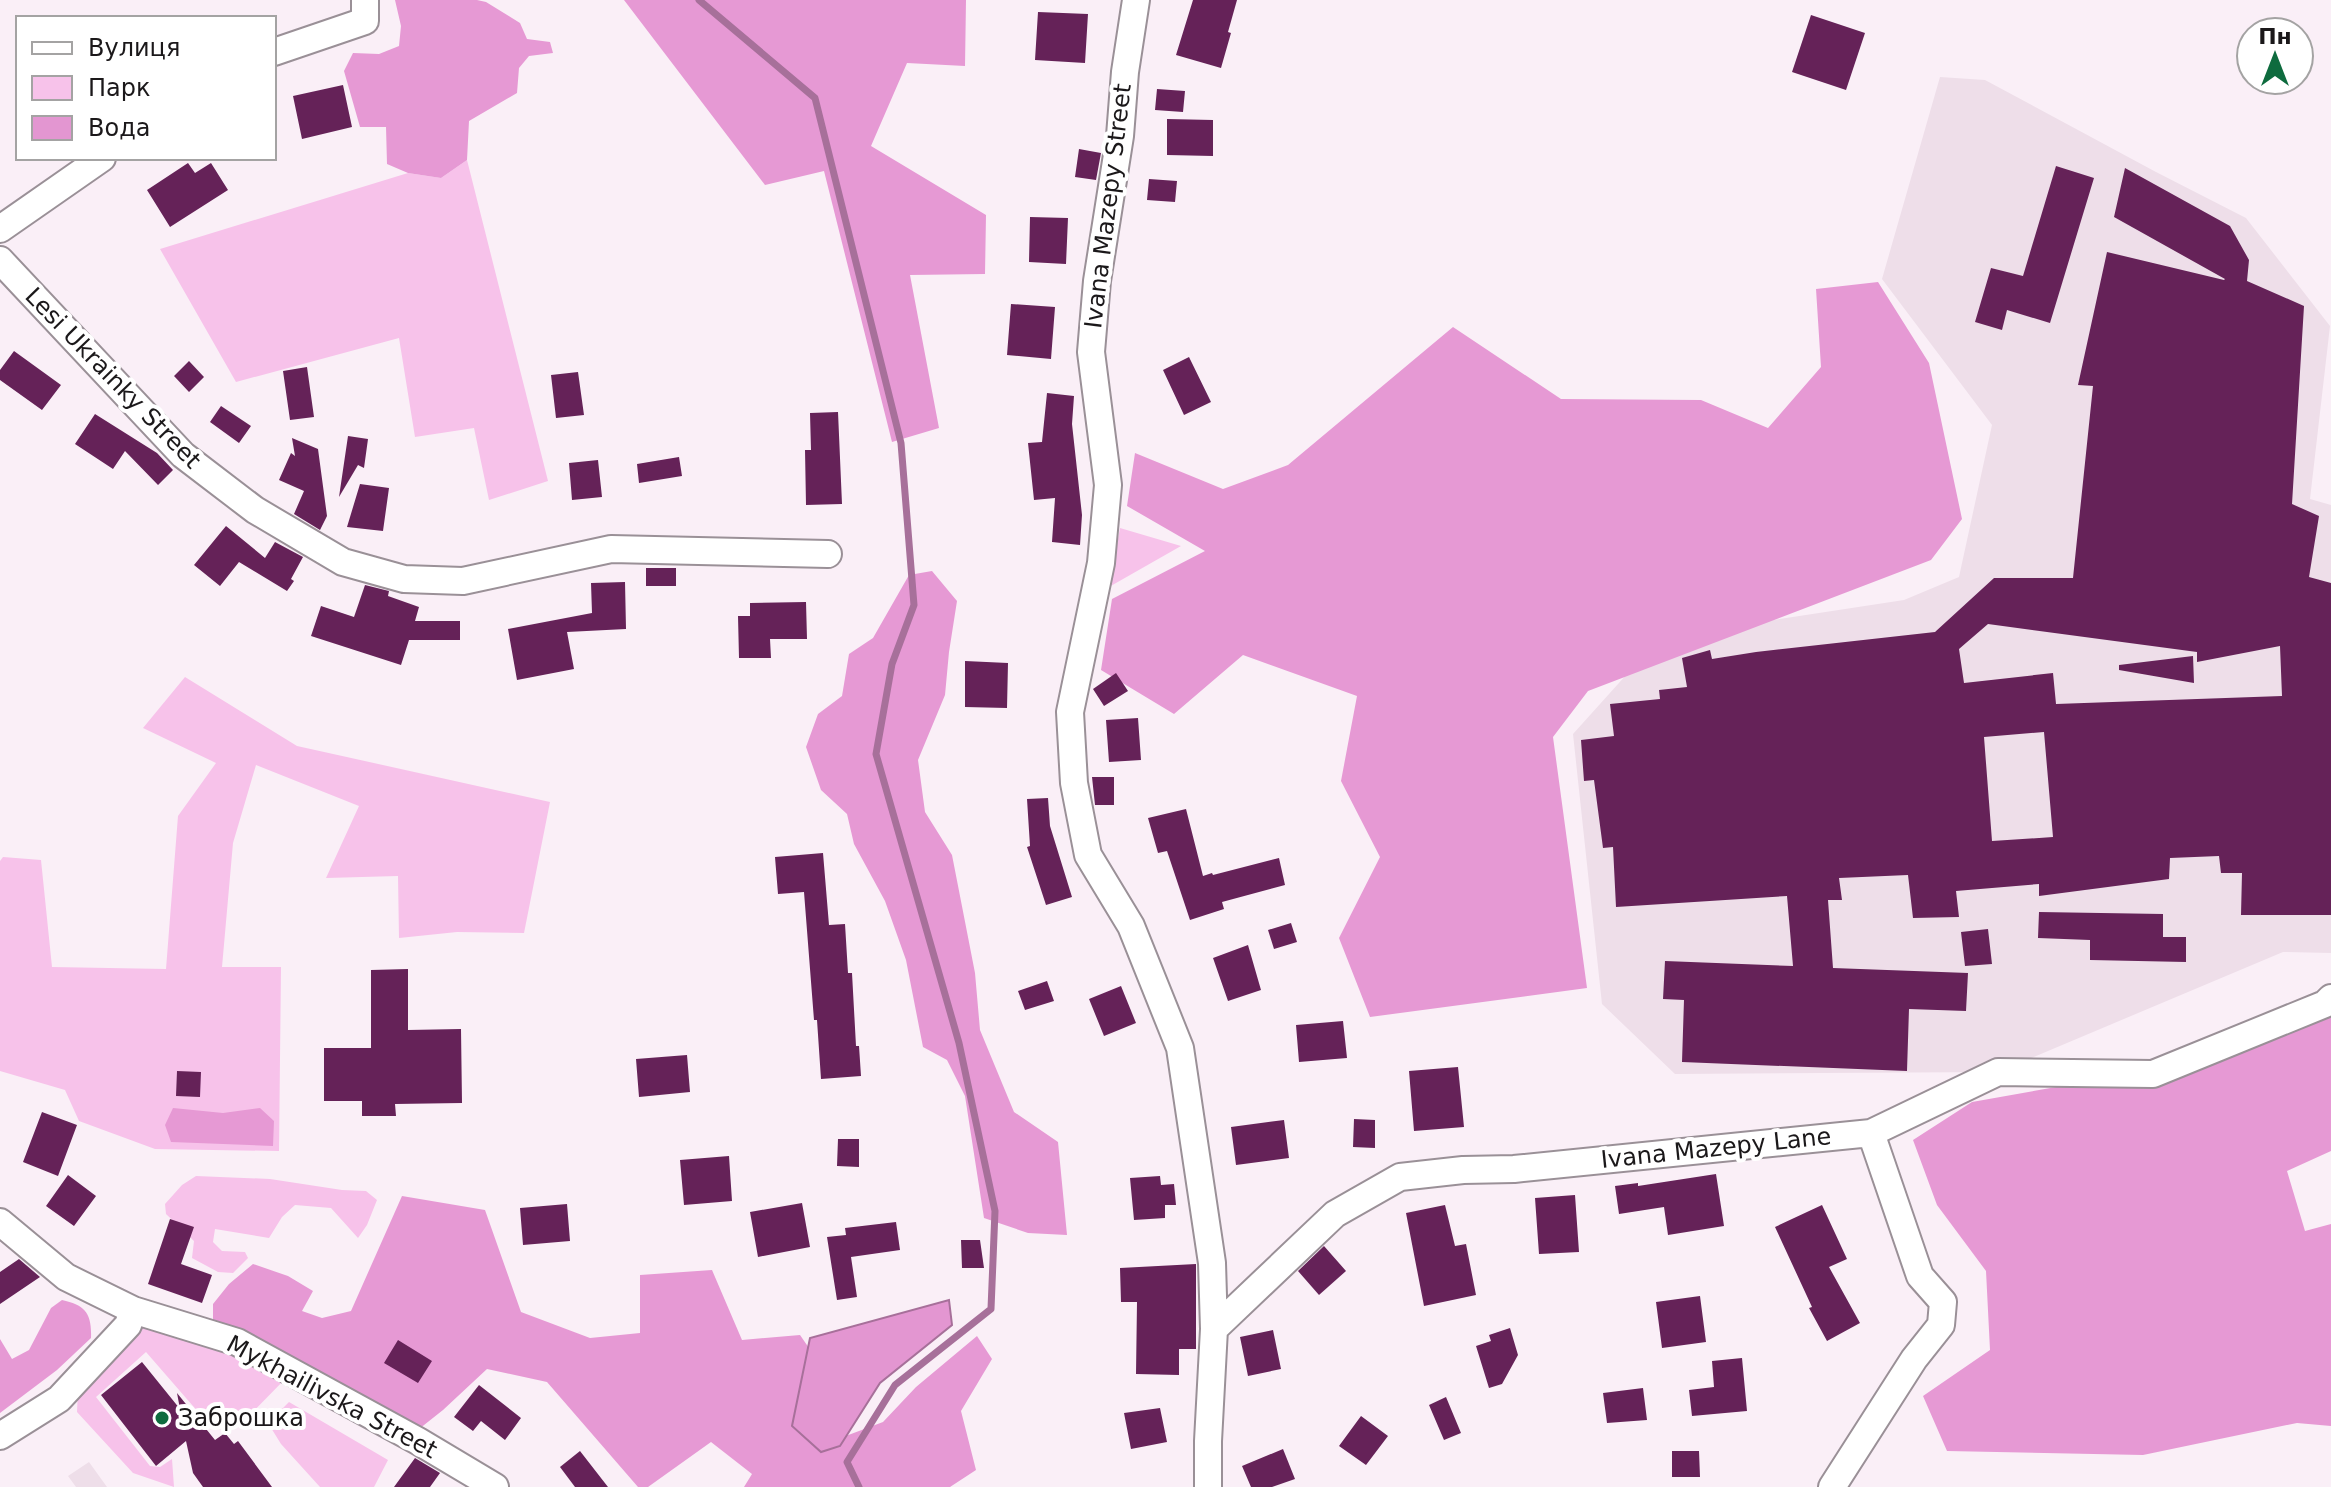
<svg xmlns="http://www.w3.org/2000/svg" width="2331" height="1487" viewBox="0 0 2331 1487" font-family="'DejaVu Sans',sans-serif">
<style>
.built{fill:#eedee9}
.green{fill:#f7c2ea}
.forest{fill:#e699d4}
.water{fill:#e396d1;stroke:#a7709a;stroke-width:2}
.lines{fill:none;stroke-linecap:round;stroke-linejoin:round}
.stream{stroke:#a7709a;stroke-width:7}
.building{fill:#652258;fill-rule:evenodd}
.street-casing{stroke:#9a9097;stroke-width:30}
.street{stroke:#fff;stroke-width:26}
.poi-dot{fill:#0e6b3e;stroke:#fff;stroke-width:3}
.labels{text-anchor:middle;stroke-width:8;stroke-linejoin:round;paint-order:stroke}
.street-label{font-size:24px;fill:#1b181a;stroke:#fff}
.poi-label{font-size:24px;fill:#1b181a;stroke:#fff;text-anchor:start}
</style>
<rect width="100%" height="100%" fill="#faeff7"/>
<path class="built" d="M 1940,77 L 1985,80 L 2156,172 L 2246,218 L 2330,326 L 2310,499 L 2331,505 L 2331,953 L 2283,952 L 1998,1072 L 1675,1074 L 1602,1004 L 1573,734 L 1627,674 L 1767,621 L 1904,600 L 1959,577 L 1992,425 L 1882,279 Z
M 89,1462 L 107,1487 L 76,1487 L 68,1476 Z"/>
<path class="green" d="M 467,160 L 548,481 L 489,500 L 474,428 L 415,437 L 399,338 L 236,382 L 160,249 L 408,173 L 441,178 Z
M 1120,528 L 1181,546 L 1109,587 Z
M 185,677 L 297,746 L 550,802 L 524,933 L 457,932 L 399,938 L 398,876 L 326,878 L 359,806 L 256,765 L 233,843 L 222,967 L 281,967 L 279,1151 L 155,1149 L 79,1121 L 65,1090 L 0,1071 L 0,861 L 3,857 L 41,860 L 52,967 L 166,969 L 178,816 L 216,763 L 143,728 Z
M 196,1176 L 270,1179 L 342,1190 L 366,1191 L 377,1200 L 367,1225 L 358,1238 L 331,1208 L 295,1205 L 282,1217 L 269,1238 L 215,1229 L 213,1242 L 222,1251 L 245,1252 L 248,1258 L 233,1273 L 218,1272 L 192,1258 L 194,1241 L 166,1214 L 165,1204 L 182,1185 Z
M 147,1323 L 240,1348 L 288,1376 L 247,1418 L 206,1421 L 146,1352 L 96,1397 L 150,1466 L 160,1467 L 172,1459 L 174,1487 L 133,1473 L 77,1412 L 78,1389 Z
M 289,1402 L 388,1460 L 374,1487 L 320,1487 L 281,1444 L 268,1423 Z"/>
<path class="forest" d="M 395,0 L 477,0 L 486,2 L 520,23 L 527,39 L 550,42 L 553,53 L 529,56 L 519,68 L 517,93 L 469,121 L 467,160 L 441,178 L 408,173 L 387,164 L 386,127 L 360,127 L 344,71 L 353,53 L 379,54 L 399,46 L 401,26 Z
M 624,0 L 966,0 L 965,66 L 907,63 L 871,146 L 986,215 L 985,274 L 910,275 L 939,428 L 892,442 L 824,171 L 765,185 Z
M 1878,282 L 1929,363 L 1962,519 L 1931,560 L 1588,691 L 1553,737 L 1587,988 L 1370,1017 L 1339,938 L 1380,857 L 1341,781 L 1357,696 L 1243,655 L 1174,714 L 1101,670 L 1112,599 L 1205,551 L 1127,506 L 1135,453 L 1223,489 L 1288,465 L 1453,327 L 1561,399 L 1701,400 L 1768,428 L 1821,367 L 1816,289 Z
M 932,571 L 957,601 L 949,652 L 945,695 L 918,760 L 925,812 L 952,855 L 975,973 L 980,1030 L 1014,1112 L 1058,1142 L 1067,1235 L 1028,1233 L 984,1218 L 965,1096 L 947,1060 L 923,1047 L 906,960 L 885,901 L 854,844 L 847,814 L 821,790 L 806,747 L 818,714 L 842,696 L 849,654 L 873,638 L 909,575 Z
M 2331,1016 L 2331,1151 L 2287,1171 L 2305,1231 L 2331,1224 L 2331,1426 L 2297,1423 L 2143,1455 L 1947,1451 L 1923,1396 L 1990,1350 L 1986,1271 L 1937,1205 L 1913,1140 L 1972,1102 L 2073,1084 L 2158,1083 Z
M 173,1108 L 223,1113 L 260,1108 L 274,1121 L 273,1146 L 171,1142 L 165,1125 Z
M 402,1196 L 485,1210 L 521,1312 L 590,1338 L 640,1333 L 640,1275 L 712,1270 L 742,1340 L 800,1335 L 820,1364 L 827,1443 L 883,1422 L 916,1387 L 977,1336 L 992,1359 L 961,1411 L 976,1470 L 950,1487 L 744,1487 L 752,1474 L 711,1442 L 648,1487 L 638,1487 L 547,1382 L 487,1369 L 443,1410 L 419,1429 L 213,1326 L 213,1304 L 229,1284 L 253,1264 L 288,1276 L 313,1291 L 302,1311 L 322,1318 L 351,1311 Z
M 62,1300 C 85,1305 92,1313 91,1338 L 57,1370 L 0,1413 L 0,1339 L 12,1359 L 29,1350 L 51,1308 Z"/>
<path class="water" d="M 949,1300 L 952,1325 L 880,1383 L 840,1446 L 821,1452 L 792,1426 L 810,1338 Z"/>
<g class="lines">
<path class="stream" d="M 699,0 L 815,98 L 901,443 L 914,605 L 892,664 L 876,754 L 959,1043 L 995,1211 L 991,1309 L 895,1385 L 847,1462 L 859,1487"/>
</g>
<path class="building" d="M 1193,0 L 1237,0 L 1228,32 L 1231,33 L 1221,68 L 1176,55 Z
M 1038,12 L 1088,14 L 1085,63 L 1035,60 Z
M 1811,15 L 1865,33 L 1846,90 L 1792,72 Z
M 343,85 L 352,127 L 302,139 L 293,96 Z
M 1157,89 L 1185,91 L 1183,112 L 1155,110 Z
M 1167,119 L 1213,120 L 1213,156 L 1167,155 Z
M 1079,149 L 1101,153 L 1096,180 L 1075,177 Z
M 188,163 L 195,173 L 211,163 L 228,190 L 170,227 L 147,190 Z
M 2056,166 L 2094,178 L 2050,323 L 2007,310 L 2002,330 L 1975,322 L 1991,268 L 2023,276 Z
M 2125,168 L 2230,226 L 2249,260 L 2247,281 L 2304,306 L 2292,504 L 2319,516 L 2309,577 L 2331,583 L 2331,915 L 2241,915 L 2242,873 L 2221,873 L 2219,856 L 2170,858 L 2169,879 L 2039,896 L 2039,884 L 1956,891 L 1959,917 L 1913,918 L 1908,875 L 1839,878 L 1842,900 L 1828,900 L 1833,968 L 1968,973 L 1966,1011 L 1909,1009 L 1907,1071 L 1682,1062 L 1684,1000 L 1663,999 L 1665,961 L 1793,966 L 1787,896 L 1616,907 L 1613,847 L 1603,848 L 1594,780 L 1584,781 L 1581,740 L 1614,736 L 1610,704 L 1660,699 L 1659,690 L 1687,687 L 1682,658 L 1710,650 L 1712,659 L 1756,652 L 1935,632 L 1994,578 L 2073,578 L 2093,386 L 2078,385 L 2107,252 L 2224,280 L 2225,279 L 2114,217 ZM 1988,624 L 2197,652 L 2197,662 L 2280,646 L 2282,696 L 2056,704 L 2053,673 L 1964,683 L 1959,649 ZM 2044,732 L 2053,837 L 1992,841 L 1984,737 Z
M 1149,179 L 1177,181 L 1175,202 L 1147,200 Z
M 1030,217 L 1068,218 L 1066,264 L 1029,262 Z
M 1011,304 L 1055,307 L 1051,359 L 1007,355 Z
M 14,351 L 61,385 L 42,410 L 0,380 L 0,370 Z
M 1189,357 L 1211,402 L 1184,415 L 1163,370 Z
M 189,361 L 204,377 L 189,392 L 174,376 Z
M 307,367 L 314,417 L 290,420 L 283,371 Z
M 578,372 L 584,415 L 556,418 L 551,375 Z
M 1047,393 L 1074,396 L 1072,424 L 1082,515 L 1080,545 L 1052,542 L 1055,498 L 1034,500 L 1028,443 L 1042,442 Z
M 221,406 L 251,426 L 239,443 L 210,422 Z
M 838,412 L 842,504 L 806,505 L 805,450 L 811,450 L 810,413 Z
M 95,414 L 157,453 L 173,470 L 158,485 L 125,451 L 113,469 L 75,444 Z
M 348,436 L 368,439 L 364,468 L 358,465 L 339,497 Z
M 292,438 L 318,449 L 327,516 L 320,530 L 294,514 L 304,491 L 279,480 L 291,453 L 295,456 Z
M 679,457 L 682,476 L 639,483 L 637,464 Z
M 598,460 L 602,497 L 572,500 L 569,463 Z
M 360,484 L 389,488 L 383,531 L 347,527 Z
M 226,526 L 265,558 L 275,542 L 303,557 L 291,579 L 294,581 L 287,591 L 239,562 L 220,586 L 194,565 Z
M 646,568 L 676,568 L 676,586 L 646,586 Z
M 625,582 L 626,629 L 567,632 L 574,669 L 517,680 L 508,629 L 592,613 L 591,583 Z
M 365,585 L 389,591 L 388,596 L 419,607 L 415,621 L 460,621 L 460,640 L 409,640 L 401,665 L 311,636 L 321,606 L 354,617 Z
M 806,602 L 807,639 L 770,639 L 771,658 L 739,658 L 738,616 L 750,616 L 750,603 Z
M 2193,656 L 2194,683 L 2119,670 L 2119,665 Z
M 965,661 L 1008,663 L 1007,708 L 965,707 Z
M 1116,673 L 1128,691 L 1104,706 L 1093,689 Z
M 1138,718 L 1141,760 L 1109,762 L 1106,720 Z
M 1092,777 L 1114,777 L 1114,805 L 1095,805 Z
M 1048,798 L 1050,826 L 1072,897 L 1046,905 L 1027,847 L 1030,846 L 1027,799 Z
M 1186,809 L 1203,876 L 1212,873 L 1213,875 L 1279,858 L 1285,885 L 1222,902 L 1224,909 L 1190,920 L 1167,851 L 1158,853 L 1148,818 Z
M 823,853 L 829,925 L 845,924 L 848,973 L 852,973 L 856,1046 L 859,1046 L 861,1076 L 821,1079 L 817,1020 L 814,1020 L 804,892 L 778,894 L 775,857 Z
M 2039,912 L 2163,914 L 2163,937 L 2186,937 L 2186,962 L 2090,960 L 2090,940 L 2038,938 Z
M 1291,923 L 1297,942 L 1274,949 L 1268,930 Z
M 1988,929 L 1992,964 L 1965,966 L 1961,932 Z
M 1248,945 L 1261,990 L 1228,1001 L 1213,958 Z
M 408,969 L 408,1030 L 461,1029 L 462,1103 L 395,1104 L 396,1116 L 362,1116 L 362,1101 L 324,1101 L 324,1048 L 371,1048 L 371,970 Z
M 1047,981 L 1054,1001 L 1025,1010 L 1018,991 Z
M 1121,986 L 1136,1023 L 1104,1036 L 1089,999 Z
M 1343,1021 L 1347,1058 L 1299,1062 L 1296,1025 Z
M 687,1055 L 690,1092 L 639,1097 L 636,1059 Z
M 1458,1067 L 1464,1127 L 1414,1131 L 1409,1071 Z
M 177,1071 L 201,1072 L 200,1097 L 176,1096 Z
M 42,1112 L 77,1125 L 58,1176 L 23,1162 Z
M 1354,1119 L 1375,1120 L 1375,1148 L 1353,1147 Z
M 1284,1120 L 1289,1158 L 1236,1165 L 1231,1127 Z
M 838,1139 L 859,1139 L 859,1167 L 837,1166 Z
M 729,1156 L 732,1201 L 684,1205 L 680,1160 Z
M 1716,1174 L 1724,1226 L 1668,1235 L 1664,1207 L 1619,1214 L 1615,1186 L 1638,1183 L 1638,1186 Z
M 68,1175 L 96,1196 L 74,1226 L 46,1206 Z
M 1160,1176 L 1161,1185 L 1174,1184 L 1176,1205 L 1165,1205 L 1165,1218 L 1134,1220 L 1130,1178 Z
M 1575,1195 L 1579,1252 L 1539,1254 L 1535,1198 Z
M 802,1203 L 810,1247 L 758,1257 L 750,1212 Z
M 567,1204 L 570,1241 L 523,1245 L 520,1208 Z
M 1445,1205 L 1455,1246 L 1466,1244 L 1476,1295 L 1424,1306 L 1406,1213 Z
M 1822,1205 L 1847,1259 L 1829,1267 L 1860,1323 L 1827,1341 L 1809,1308 L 1812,1307 L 1775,1227 Z
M 170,1219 L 194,1227 L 181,1264 L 212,1275 L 202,1303 L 148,1284 Z
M 896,1222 L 900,1250 L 851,1257 L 857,1297 L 837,1300 L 827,1237 L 846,1235 L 845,1228 Z
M 961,1240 L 980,1240 L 984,1268 L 962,1268 Z
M 1324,1246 L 1346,1271 L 1319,1295 L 1298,1271 Z
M 19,1259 L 40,1277 L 0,1304 L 0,1272 Z
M 1196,1264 L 1196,1349 L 1179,1349 L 1179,1375 L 1136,1374 L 1137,1302 L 1121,1302 L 1120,1268 Z
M 1700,1296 L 1706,1342 L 1662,1348 L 1656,1302 Z
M 1510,1328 L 1518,1355 L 1502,1384 L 1489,1388 L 1476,1346 L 1491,1341 L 1489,1335 Z
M 1273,1330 L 1281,1369 L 1248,1376 L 1240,1337 Z
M 398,1340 L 432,1361 L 418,1383 L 384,1363 Z
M 1742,1358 L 1747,1411 L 1692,1416 L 1689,1390 L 1714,1387 L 1712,1361 Z
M 142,1362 L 180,1409 L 177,1393 L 215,1440 L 225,1433 L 234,1444 L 238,1441 L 272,1487 L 203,1487 L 193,1473 L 186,1441 L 156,1466 L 101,1395 Z
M 479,1385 L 521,1418 L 505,1440 L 481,1421 L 473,1431 L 454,1417 Z
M 1643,1388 L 1647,1420 L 1607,1423 L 1603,1393 Z
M 1446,1397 L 1461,1433 L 1444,1440 L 1429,1405 Z
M 1160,1408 L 1167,1442 L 1131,1449 L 1124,1413 Z
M 1361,1416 L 1388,1436 L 1366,1465 L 1339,1446 Z
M 1283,1449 L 1295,1479 L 1272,1487 L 1251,1487 L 1242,1466 Z
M 580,1451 L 608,1487 L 575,1487 L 560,1467 Z
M 1672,1451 L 1699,1451 L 1700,1477 L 1672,1477 Z
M 415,1458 L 440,1473 L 430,1487 L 394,1487 Z"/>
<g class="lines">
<g class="street-casing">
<path id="street" d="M 1136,0 L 1125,72 L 1120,136 L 1097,281 L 1091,352 L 1108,485 L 1101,563 L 1070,712 L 1074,783 L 1088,855 L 1131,926 L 1180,1048 L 1212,1263 L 1214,1329 L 1208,1441 L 1208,1487
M 274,52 L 365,21 L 365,0
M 0,229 L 102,158
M 0,260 L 183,455 L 255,510 L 343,562 L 404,579 L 463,581 L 611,549 L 828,554
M 0,1222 L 66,1277 L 133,1310 L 237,1342 L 418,1441 L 495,1487
M 1214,1329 L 1335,1214 L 1400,1177 L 1463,1170 L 1514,1169 L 1871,1133 L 1998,1072 L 2153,1074 L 2325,1004 L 2331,998
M 0,1436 L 59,1399 L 128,1325 L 133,1310
M 1832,1487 L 1914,1359 L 1941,1325 L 1943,1302 L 1920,1276 L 1871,1133"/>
</g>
<use href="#street" class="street"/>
</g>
<circle class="poi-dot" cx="162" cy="1418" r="8"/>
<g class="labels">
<g class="street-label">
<text transform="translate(1108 206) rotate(-83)" y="8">Ivana Mazepy Street</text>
<text transform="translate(113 378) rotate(46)" y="8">Lesi Ukrainky Street</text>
<text transform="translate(1716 1148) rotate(-6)" y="8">Ivana Mazepy Lane</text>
<text transform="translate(332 1397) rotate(28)" y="8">Mykhailivska Street</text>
</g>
<g class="poi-label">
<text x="178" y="1426">Заброшка</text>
</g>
</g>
<rect x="16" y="16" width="260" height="144" fill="#ffffff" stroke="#a4a3a3" stroke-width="2"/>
<rect x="32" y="42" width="40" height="12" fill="#ffffff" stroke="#a4a3a3" stroke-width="2"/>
<text x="88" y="56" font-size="24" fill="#1b181a">Вулиця</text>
<rect x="32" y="76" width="40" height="24" fill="#f7c2ea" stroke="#a4a3a3" stroke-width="2"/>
<text x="88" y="96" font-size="24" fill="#1b181a">Парк</text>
<rect x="32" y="116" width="40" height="24" fill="#e396d1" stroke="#a4a3a3" stroke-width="2"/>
<text x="88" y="136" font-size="24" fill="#1b181a">Вода</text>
<g transform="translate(2275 56)"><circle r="38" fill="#ffffff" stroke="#a4a3a3" stroke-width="2"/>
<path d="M0-6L14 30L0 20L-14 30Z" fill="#0e6b3e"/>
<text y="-12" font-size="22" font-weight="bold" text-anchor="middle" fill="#1b181a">Пн</text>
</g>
</svg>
